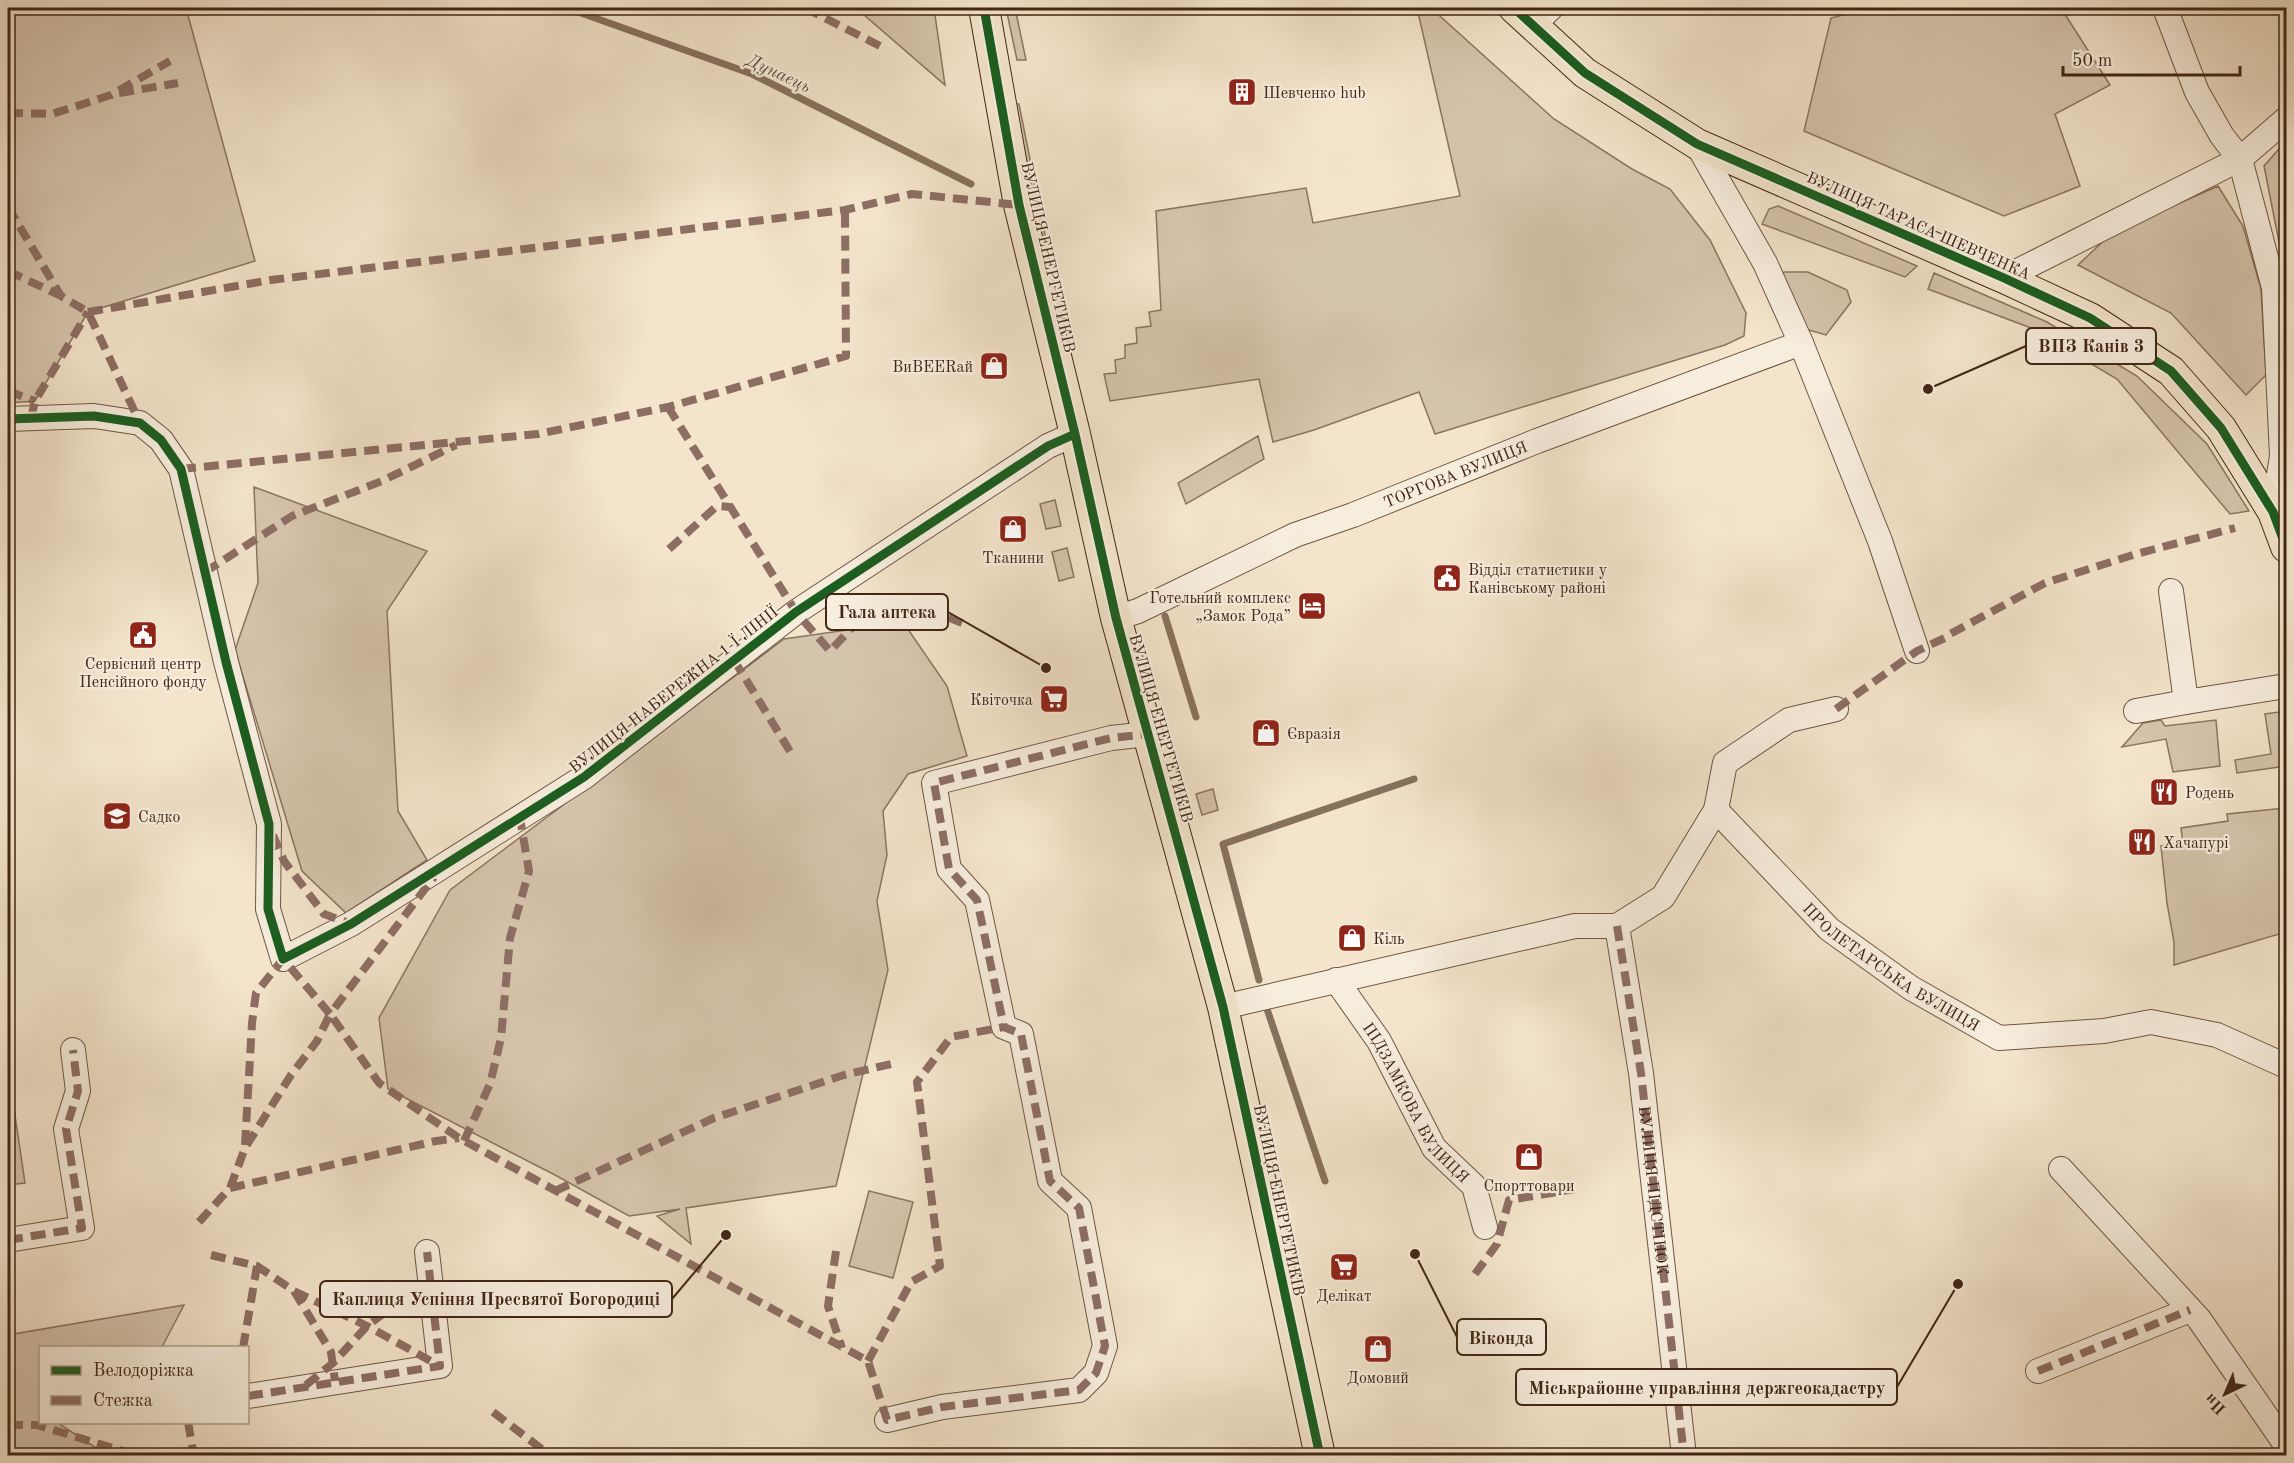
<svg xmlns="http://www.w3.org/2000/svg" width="2294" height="1463" viewBox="0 0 2294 1463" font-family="'Old Standard TT',serif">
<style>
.green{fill:#d5c4ac;stroke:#8b7560;stroke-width:1.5}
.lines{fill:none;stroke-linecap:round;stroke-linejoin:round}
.stream{stroke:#87715d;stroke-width:7}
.minor-casing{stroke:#6e5642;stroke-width:26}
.major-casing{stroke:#412615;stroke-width:32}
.minor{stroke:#f7eddd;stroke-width:24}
.major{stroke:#f3e4cb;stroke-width:30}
.quiet{stroke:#8d6e63;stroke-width:8;stroke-dasharray:15 8;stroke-linecap:butt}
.cycleway-casing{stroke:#f7eddd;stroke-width:13}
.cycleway{stroke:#1b5e20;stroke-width:9}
.labels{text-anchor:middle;stroke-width:4.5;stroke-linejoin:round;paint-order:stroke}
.poi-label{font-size:16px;fill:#412615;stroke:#f7eddd;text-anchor:start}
.street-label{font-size:16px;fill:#412615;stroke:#f7eddd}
.water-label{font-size:18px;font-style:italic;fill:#644c39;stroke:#f7eddd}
.leader{fill:none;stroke:#412615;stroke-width:2}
.callout-dot{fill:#412615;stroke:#f7eddd;stroke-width:2}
.callout{fill:#f7eddd;stroke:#412615;stroke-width:2}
.callout-label{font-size:18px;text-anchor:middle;font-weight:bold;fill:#412615}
</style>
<rect width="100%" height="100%" fill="#f3e4cb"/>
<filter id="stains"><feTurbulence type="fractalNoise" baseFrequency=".00333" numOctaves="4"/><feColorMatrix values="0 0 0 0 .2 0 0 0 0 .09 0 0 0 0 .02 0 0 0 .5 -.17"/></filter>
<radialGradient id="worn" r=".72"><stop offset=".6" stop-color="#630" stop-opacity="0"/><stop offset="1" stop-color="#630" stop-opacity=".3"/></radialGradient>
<path class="green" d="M 8,8 L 186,8 L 255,261 L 88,312 L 35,401 L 8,403 Z
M 856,8 L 934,8 L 945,85 Z
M 1006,8 L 1015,8 L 1026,60 L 1017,60 Z
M 1417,8 L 1431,8 L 1554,119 L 1632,169 L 1670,189 L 1710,240 L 1746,313 L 1744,336 L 1725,345 L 1435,434 L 1419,392 L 1314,430 L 1273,442 L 1259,379 L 1110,401 L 1104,374 L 1116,373 L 1115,360 L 1125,358 L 1125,345 L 1137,343 L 1136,328 L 1151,326 L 1149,312 L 1161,310 L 1156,211 L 1306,188 L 1313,223 L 1460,196 Z
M 1870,8 L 2061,8 L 2110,85 L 2055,114 L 2080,186 L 2004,216 L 1804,131 L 1831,18 Z
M 1013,104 L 1019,104 L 1057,295 L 1052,305 Z
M 2286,141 L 2286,241 L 2280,247 L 2264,166 Z
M 2218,186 L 2243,226 L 2261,289 L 2266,375 L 2246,395 L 2171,313 L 2078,265 L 2112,233 Z
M 1778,206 L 1917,266 L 1905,277 L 1762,224 L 1769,209 Z
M 1784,272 L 1808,272 L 1847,290 L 1851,302 L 1826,335 L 1802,328 L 1779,282 Z
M 1934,273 L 2047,322 L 2137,376 L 2207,444 L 2249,511 L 2230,514 L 2117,379 L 2031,328 L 1928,289 Z
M 1258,436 L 1264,459 L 1186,504 L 1178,483 Z
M 254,487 L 427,551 L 387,611 L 398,811 L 427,860 L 346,913 L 302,871 L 235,650 L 258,583 Z
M 1055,500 L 1061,526 L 1046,529 L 1040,504 Z
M 1067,548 L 1074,577 L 1059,581 L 1052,552 Z
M 903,622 L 947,686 L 967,756 L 908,774 L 883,811 L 887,855 L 877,901 L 888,970 L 836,1186 L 686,1208 L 691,1244 L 657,1216 L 680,1209 L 629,1216 L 555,1175 L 388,1089 L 379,1018 L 450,890 L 784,639 Z
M 2279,712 L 2286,766 L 2237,773 L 2235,760 L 2271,754 L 2265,714 Z
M 2161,720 L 2165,726 L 2216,720 L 2220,766 L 2173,772 L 2166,739 L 2122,747 L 2143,723 Z
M 1213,789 L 1218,810 L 1202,815 L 1196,794 Z
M 2285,808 L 2286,932 L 2174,965 L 2174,942 L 2167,903 L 2161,846 L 2183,843 L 2181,828 L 2228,821 L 2227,814 Z
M 8,1068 L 25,1183 L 8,1185 Z
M 869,1191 L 913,1202 L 893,1278 L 849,1266 Z
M 184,1305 L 162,1347 L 40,1348 L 40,1422 L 58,1423 L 107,1455 L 8,1455 L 8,1335 Z"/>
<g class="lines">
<path class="stream" d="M 567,8 L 752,74 L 971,184
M 1165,616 L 1196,717
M 1259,980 L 1223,844 L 1414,779
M 1267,1009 L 1325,1181"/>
<g class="minor-casing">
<g id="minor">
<path d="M 2165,8 L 2197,92 L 2222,136 L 2240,159 L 2274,288 L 2282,456 L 2273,512"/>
<path d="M 1533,25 L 1551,8"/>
<path d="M 1697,144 L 1765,263 L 1801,343 L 1880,541 L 1917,651"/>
<path d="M 2004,278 L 2240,159 L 2286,119"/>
<path d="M 8,419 L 94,416 L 140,423 L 161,440 L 181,469 L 226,662 L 269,824 L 268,909 L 283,959 L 351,924 L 584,777 L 796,612 L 1048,446 L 1075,434"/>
<path d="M 2171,591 L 2186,702 L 2286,686"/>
<path id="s1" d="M 1116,618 L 1138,611 L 1295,535 L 1353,515 L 1537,441 L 1801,343"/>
<path id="s2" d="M 1836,709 L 1789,720 L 1725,763 L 1716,810 L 1829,929 L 1911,988 L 1999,1038 L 2104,1031 L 2151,1022 L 2217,1035 L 2286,1066"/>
<path d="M 2136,711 L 2186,702"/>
<path id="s3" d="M 1617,926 L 1641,1073 L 1684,1456"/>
<path d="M 1617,926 L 1663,897 L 1716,810"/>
<path id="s4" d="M 1336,980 L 1379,1041 L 1434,1148 L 1474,1186 L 1485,1227"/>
<path d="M 1223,1007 L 1575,926 L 1617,926"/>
<path d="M 2061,1169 L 2199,1319 L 2286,1445"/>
<path d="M 8,1240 L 82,1228 L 66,1129 L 78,1091 L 73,1050"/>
<path d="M 2038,1371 L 2190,1310"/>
<path d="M 248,1396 L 440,1366 L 427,1252"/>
<path d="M 887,1420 L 942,1407 L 1079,1390 L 1096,1373 L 1105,1346 L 1079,1208 L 1050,1181 L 1021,1034 L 1004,1027 L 977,900 L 949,869 L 934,783 L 1111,738 L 1148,734"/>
</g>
</g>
<g class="major-casing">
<path id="major" d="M 984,8 L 1019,205 L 1075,434 L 1116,618 L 1223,1007 L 1320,1456
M 1514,8 L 1585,73 L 1697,144 L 2004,278 L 2090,318 L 2171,371 L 2221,428 L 2273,512 L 2286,547"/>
</g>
<use href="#minor" class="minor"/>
<use href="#major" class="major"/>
<path class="quiet" d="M 805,8 L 884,48
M 119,93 L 178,83
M 8,113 L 52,114 L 111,95 L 170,61
M 8,207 L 61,296 L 88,312 L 140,423
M 8,271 L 61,296
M 88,312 L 271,280 L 845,210 L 912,194 L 1019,205
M 8,391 L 35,401
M 668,407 L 796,612 L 830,651 L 879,599 L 919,605 L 967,625
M 31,418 L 35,401 L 88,312
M 181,469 L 538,434 L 668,407 L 846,356 L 845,210
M 669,549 L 717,506 L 730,507
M 205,572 L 292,516 L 382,481 L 456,445
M 734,660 L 791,753
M 1836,709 L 1917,651 L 1947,637 L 1950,634 L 2045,583 L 2136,554 L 2235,528
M 273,835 L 284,861 L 324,914 L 351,924
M 1617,926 L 1641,1073 L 1684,1456
M 464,1141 L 490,1084 L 501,1038 L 510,938 L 529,871 L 520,818
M 245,1145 L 252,1023 L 256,993 L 283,959 L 330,1014 L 434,877
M 230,1188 L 436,1141 L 459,1138
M 555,1191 L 714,1118 L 844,1075 L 891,1064
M 199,1222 L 230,1188 L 245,1148 L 291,1075 L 317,1041 L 330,1014 L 379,1083 L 459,1138 L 868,1361 L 887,1420 L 942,1407 L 1079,1390 L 1096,1373 L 1105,1346 L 1079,1208 L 1050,1181 L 1021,1034 L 1004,1027 L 977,900 L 949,869 L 934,783 L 1111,738 L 1148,734
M 8,1240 L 82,1228 L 66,1129 L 78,1091 L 73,1050
M 836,1251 L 828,1306 L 842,1348
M 211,1255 L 257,1266 L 294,1291 L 367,1326 L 440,1366
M 1475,1274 L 1497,1244 L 1509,1200 L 1575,1189
M 294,1291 L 331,1352 L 335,1381
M 243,1348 L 257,1266
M 868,1361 L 911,1282 L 940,1266 L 917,1082 L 951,1037 L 1004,1027
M 2038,1371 L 2190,1310
M 306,1385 L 333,1363 L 367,1326 L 417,1288
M 248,1396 L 440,1366 L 427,1252
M 493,1412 L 551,1456
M 188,1422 L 194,1456
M 8,1425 L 37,1425 L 126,1452"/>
<g class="cycleway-casing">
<path id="cycleway" d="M 984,8 L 1019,205 L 1075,434 L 1116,618 L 1223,1007 L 1320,1456
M 1514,8 L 1585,73 L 1697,144 L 2004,278 L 2090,318 L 2171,371 L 2221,428 L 2273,512 L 2286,547
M 8,419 L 94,416 L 140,423 L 161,440 L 181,469 L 226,662 L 269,824 L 268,909 L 283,959 L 351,924 L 584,777 L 796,612 L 1048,446 L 1075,434"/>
</g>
<use href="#cycleway" class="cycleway"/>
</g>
<defs>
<g id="building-square" transform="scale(1.5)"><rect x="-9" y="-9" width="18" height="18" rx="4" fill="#8f2418" stroke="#f7eddd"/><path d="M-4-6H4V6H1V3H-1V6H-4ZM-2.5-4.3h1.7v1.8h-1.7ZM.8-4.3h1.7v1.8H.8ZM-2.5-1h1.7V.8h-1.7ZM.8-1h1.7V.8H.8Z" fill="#fff"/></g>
<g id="shop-square" transform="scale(1.5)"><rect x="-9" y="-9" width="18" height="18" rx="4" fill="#8f2418" stroke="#f7eddd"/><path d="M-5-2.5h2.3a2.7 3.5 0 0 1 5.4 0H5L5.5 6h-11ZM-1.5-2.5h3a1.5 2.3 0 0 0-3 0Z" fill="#fff"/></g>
<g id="civic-square" transform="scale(1.5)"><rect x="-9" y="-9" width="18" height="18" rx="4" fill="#8f2418" stroke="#f7eddd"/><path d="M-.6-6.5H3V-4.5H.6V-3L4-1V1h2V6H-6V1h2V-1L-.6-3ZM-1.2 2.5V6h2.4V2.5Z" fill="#fff"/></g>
<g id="hotel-square" transform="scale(1.5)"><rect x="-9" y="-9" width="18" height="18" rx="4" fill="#8f2418" stroke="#f7eddd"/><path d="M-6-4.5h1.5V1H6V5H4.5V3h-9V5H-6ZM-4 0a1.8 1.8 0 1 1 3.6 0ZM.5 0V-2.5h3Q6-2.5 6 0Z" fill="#fff"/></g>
<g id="supermarket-square" transform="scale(1.5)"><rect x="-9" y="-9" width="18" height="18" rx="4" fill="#8f2418" stroke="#f7eddd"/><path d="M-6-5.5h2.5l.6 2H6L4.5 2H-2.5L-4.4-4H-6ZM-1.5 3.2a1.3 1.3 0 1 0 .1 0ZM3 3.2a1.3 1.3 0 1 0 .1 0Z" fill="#fff"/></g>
<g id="restaurant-square" transform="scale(1.5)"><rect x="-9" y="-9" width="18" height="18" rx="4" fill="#8f2418" stroke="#f7eddd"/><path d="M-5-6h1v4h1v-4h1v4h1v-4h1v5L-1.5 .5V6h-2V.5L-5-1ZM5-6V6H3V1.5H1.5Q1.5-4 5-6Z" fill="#fff"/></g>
<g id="school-square" transform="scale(1.5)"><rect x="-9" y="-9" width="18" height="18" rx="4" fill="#8f2418" stroke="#f7eddd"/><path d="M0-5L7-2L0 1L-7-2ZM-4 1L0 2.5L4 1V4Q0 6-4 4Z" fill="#fff"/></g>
</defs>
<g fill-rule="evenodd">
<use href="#building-square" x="1242" y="92"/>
<use href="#shop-square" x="994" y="366"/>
<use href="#shop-square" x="1013" y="529"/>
<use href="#civic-square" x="1447" y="578"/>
<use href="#hotel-square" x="1312" y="606"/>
<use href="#civic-square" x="143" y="635"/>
<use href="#supermarket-square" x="1054" y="699"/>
<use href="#shop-square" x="1266" y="733"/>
<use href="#restaurant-square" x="2164" y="792"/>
<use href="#school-square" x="117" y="816"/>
<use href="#restaurant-square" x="2142" y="842"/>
<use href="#shop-square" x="1352" y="938"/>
<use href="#shop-square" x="1529" y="1157"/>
<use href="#supermarket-square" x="1344" y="1267"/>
<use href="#shop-square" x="1378" y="1349"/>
</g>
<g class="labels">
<g class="poi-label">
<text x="1263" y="98">Шевченко hub</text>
<text x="973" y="372" text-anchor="end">ВиBEERай</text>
<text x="1013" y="563" text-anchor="middle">Тканини</text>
<text x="1468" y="575">Відділ статистики у<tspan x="1468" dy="18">Канівському районі</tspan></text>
<text x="1291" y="603" text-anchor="end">Готельний комплекс<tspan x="1291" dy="18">„Замок Рода”</tspan></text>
<text x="143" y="669" text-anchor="middle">Сервісний центр<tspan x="143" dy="18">Пенсійного фонду</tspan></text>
<text x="1033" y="705" text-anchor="end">Квіточка</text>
<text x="1287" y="739">Євразія</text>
<text x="2185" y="798">Родень</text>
<text x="138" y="822">Садко</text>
<text x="2163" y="848">Хачапурі</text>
<text x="1373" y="944">Кіль</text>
<text x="1529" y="1191" text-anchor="middle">Спорттовари</text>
<text x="1344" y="1301" text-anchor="middle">Делікат</text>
<text x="1378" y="1383" text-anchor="middle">Домовий</text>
</g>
<g class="street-label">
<text transform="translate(1919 225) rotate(24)" y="6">ВУЛИЦЯ ТАРАСА ШЕВЧЕНКА</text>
<text transform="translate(1049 257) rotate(77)" y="6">ВУЛИЦЯ ЕНЕРГЕТИКІВ</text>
<text dy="6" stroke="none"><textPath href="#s1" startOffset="369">ТОРГОВА ВУЛИЦЯ</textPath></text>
<text transform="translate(673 689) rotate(-38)" y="6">ВУЛИЦЯ НАБЕРЕЖНА 1-Ї ЛІНІЇ</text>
<text transform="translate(1162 728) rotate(74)" y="6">ВУЛИЦЯ ЕНЕРГЕТИКІВ</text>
<text dy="6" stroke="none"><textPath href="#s2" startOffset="410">ПРОЛЕТАРСЬКА ВУЛИЦЯ</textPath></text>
<text dy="6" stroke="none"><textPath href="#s4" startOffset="147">ПІДЗАМКОВА ВУЛИЦЯ</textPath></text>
<text dy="6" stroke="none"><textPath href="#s3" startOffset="267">ВУЛИЦЯ ПІДСТІНОК</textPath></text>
<text transform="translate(1280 1200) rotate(78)" y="6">ВУЛИЦЯ ЕНЕРГЕТИКІВ</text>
</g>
<g class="water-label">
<text transform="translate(779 73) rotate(25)" y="6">Дунаець</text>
</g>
</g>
<path class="leader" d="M1928 389L2026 346M1046 668L948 612M726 1235L672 1299M1415 1254L1457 1337M1958 1284L1897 1387"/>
<g class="callout-dot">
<circle cx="1928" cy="389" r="6"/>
<circle cx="1046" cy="668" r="6"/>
<circle cx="726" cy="1235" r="6"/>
<circle cx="1415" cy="1254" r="6"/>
<circle cx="1958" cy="1284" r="6"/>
</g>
<g class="callout">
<rect x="2026" y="328" width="130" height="36" rx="6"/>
<rect x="826" y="594" width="122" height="36" rx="6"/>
<rect x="320" y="1281" width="352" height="36" rx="6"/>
<rect x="1457" y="1319" width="89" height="36" rx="6"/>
<rect x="1516" y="1369" width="381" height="36" rx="6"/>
</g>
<g class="callout-label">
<text x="2091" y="352">ВПЗ Канів 3</text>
<text x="887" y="618">Гала аптека</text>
<text x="496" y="1305">Каплиця Успіння Пресвятої Богородиці</text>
<text x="1501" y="1344">Віконда</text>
<text x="1707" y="1394">Міськрайонне управління держгеокадастру</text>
</g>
<rect width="2294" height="1463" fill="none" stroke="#f3e4cb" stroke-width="30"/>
<rect x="9" y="9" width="2276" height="1445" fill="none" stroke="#412615" stroke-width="3"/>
<rect x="15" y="15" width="2264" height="1433" fill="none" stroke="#412615" stroke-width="1.5"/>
<rect x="39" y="1346" width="210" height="78" fill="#f7eddd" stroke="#ae9d8d" stroke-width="1.5"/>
<rect x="51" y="1366" width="30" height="9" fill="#1b5e20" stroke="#ae9d8d" stroke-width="1.5"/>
<text x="93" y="1376" font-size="18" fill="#412615">Велодоріжка</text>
<rect x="51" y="1396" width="30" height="9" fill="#8d6e63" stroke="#ae9d8d" stroke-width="1.5"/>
<text x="93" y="1406" font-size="18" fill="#412615">Стежка</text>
<g transform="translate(2225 1394) rotate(224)" stroke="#f7eddd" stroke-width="4.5" paint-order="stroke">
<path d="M0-4.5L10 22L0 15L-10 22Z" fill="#412615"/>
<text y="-9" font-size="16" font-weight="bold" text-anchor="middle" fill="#412615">Пн</text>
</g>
<path d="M2063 66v9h177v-9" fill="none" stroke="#412615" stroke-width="3"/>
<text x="2072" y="66" font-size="18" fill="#412615" stroke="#f7eddd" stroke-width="4.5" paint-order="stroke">50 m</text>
<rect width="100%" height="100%" filter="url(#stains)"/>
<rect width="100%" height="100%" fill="url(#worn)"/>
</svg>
